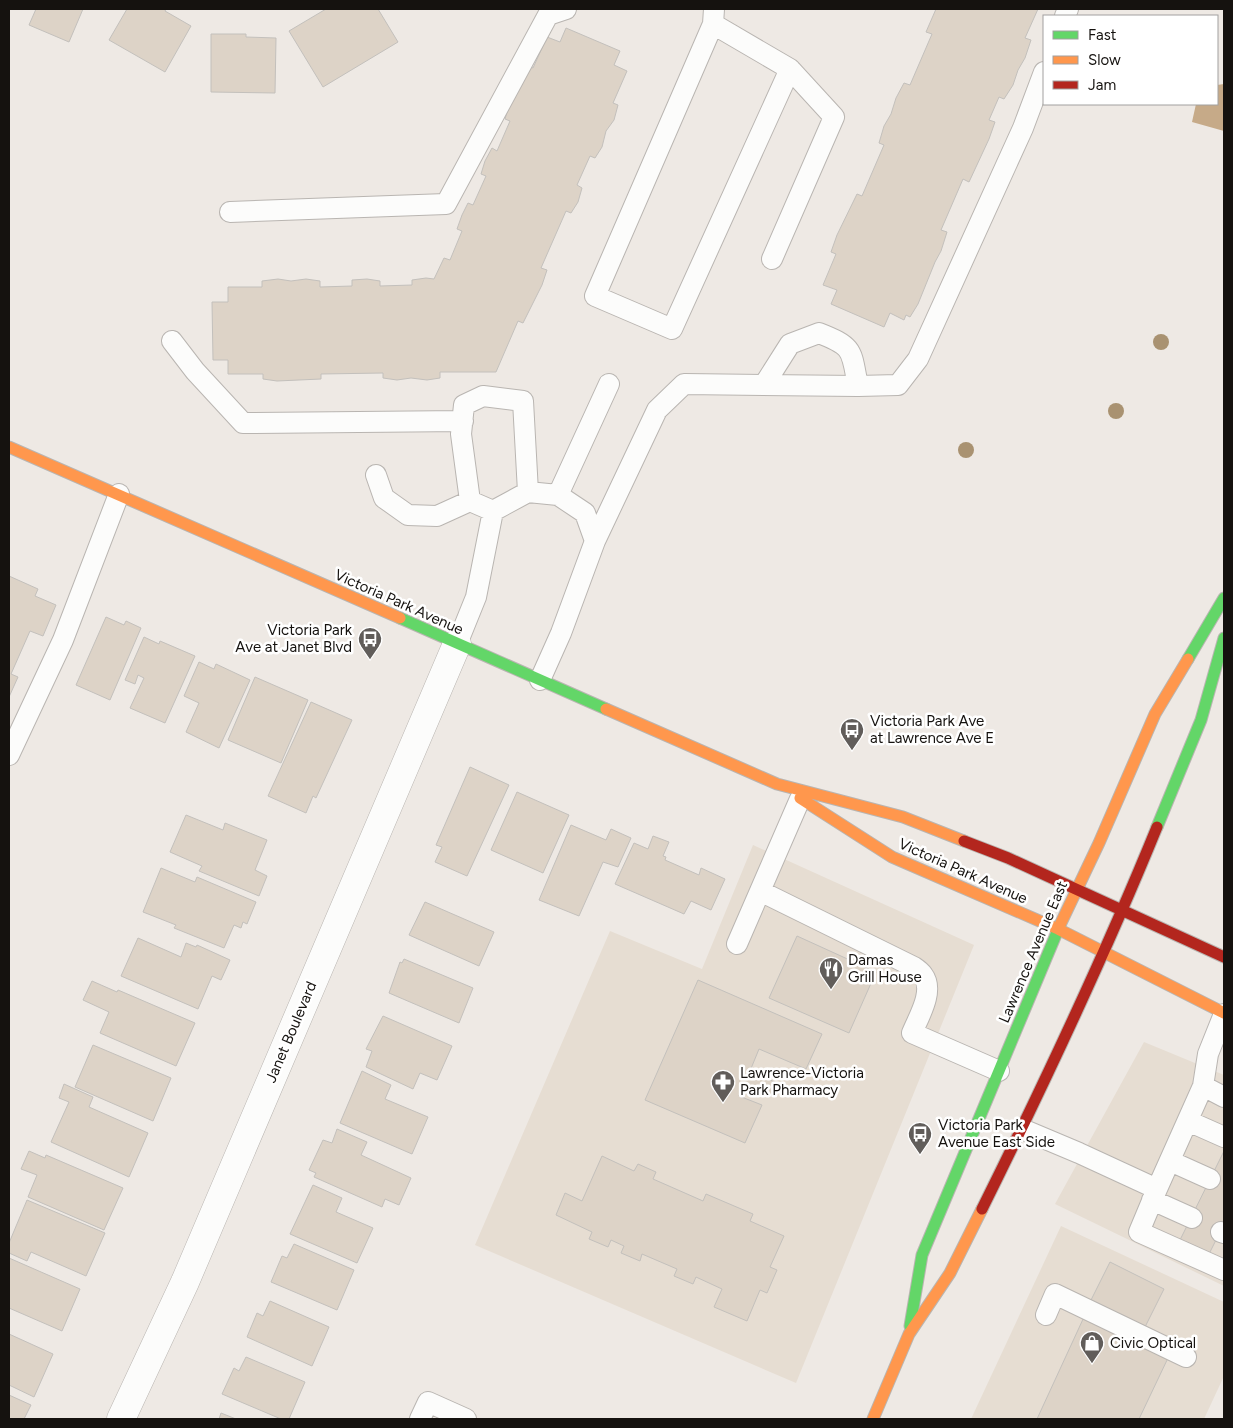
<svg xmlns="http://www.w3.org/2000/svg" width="1233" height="1428" viewBox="0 0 1233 1428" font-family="Figtree,sans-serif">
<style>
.built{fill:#e6ddd2}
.water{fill:#c6aa88}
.building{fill:#ddd3c7;stroke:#c3c0bc}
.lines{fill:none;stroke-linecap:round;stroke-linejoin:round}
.lane-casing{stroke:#b9b5b1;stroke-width:22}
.street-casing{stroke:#b9b5b1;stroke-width:29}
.fast-casing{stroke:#b9b5b1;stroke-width:13}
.slow-casing{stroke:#b9b5b1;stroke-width:13}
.jam-casing{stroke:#b9b5b1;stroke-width:13}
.lane{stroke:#fcfcfb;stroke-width:20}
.street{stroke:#fcfcfb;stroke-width:28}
.fast{stroke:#63d668;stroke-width:11}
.slow{stroke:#ff974d;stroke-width:11}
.jam{stroke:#b3261e;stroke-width:11}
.tree{fill:#a99271}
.labels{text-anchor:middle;stroke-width:5;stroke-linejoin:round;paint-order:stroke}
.street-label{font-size:15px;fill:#15120f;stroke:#fff}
.poi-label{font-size:15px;fill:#15120f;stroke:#fff;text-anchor:start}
</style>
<rect width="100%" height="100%" fill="#eee9e4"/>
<path class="built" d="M 753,845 L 974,945 L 796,1383 L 475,1245 L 610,931 L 702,969 Z
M 1144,1042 L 1224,1075 L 1224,1286 L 1055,1204 Z
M 1061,1226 L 1224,1302 L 1224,1376 L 1204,1419 L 971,1419 Z"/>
<path class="water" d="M 1224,84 L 1224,131 L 1192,122 L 1196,104 L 1217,104 L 1217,85 Z"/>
<path class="building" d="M 36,9 L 83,9 L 69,42 L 29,25 Z
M 127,9 L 166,9 L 165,11 L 191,26 L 165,72 L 109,40 Z
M 326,9 L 378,9 L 398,42 L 323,87 L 289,31 Z
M 936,9 L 1038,9 L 1025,38 L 1031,40 L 1025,58 L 1018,70 L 1013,85 L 1004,99 L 999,97 L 989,120 L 995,122 L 989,139 L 969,182 L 963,179 L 941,230 L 947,232 L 941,251 L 935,262 L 918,304 L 910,317 L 906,315 L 904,320 L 890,313 L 884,327 L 831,304 L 837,290 L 823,285 L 836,254 L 831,252 L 837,235 L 857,194 L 862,196 L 884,145 L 879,143 L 884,126 L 891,114 L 896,98 L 904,83 L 910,85 L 932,34 L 926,32 Z
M 566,28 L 620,51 L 614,65 L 627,71 L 613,103 L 618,105 L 614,120 L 606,131 L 602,147 L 595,158 L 590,156 L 577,185 L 582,188 L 578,202 L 571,213 L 566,211 L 541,268 L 547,270 L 542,285 L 523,323 L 518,321 L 496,372 L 440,372 L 440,378 L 427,380 L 411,378 L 397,380 L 383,378 L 383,373 L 321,374 L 321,379 L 277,381 L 263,379 L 263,374 L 228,374 L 228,360 L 213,360 L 212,302 L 228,302 L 228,287 L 262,287 L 262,281 L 278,279 L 291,281 L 306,279 L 320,281 L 320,287 L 352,286 L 352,280 L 367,279 L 380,281 L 380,286 L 412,285 L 412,280 L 426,278 L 434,279 L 444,258 L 450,260 L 462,231 L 457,229 L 462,215 L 468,203 L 473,205 L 486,176 L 481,174 L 485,161 L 492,148 L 497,151 L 510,121 L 505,119 L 509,105 L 528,66 L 533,68 L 547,37 L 560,42 Z
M 211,34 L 246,34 L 246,37 L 276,38 L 275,93 L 211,92 Z
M 9,576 L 38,589 L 35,596 L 56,605 L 43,636 L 30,631 L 11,674 L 18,677 L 9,697 Z
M 106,617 L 124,625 L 126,621 L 141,628 L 110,700 L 76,685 Z
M 144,637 L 159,644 L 160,641 L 195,656 L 165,723 L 130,708 L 144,678 L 138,675 L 135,684 L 125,680 Z
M 199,662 L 214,669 L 216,664 L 250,680 L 219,748 L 186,732 L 199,703 L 184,696 Z
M 255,677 L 308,700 L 281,763 L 228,740 Z
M 311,702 L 352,720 L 316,798 L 313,796 L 306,813 L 268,796 Z
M 470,767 L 509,785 L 467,876 L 435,862 L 442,847 L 436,845 Z
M 517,792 L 569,815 L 543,873 L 491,850 Z
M 186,815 L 223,830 L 225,823 L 267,840 L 255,870 L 267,876 L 259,896 L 199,871 L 202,866 L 170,852 Z
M 571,825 L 606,840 L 611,829 L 631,838 L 618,867 L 603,862 L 579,916 L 539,900 Z
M 653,836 L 669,842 L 663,856 L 666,857 L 665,860 L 699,875 L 701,868 L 725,879 L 711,910 L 691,901 L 684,914 L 615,884 L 634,843 L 648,849 Z
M 161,868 L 195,882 L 197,877 L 256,902 L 247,924 L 243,922 L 241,928 L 234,925 L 224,948 L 174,928 L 176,925 L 143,912 Z
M 425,902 L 494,932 L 479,966 L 409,935 Z
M 797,936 L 876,972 L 849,1033 L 769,998 Z
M 138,938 L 181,957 L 186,943 L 196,947 L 197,945 L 230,960 L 221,980 L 212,976 L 198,1009 L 121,976 Z
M 404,959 L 473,988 L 459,1023 L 389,993 L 400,962 L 402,963 Z
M 698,980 L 822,1034 L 806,1069 L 759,1049 L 750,1071 L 777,1083 L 771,1096 L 744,1085 L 739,1096 L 762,1105 L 745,1143 L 645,1100 Z
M 92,981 L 117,992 L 118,990 L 195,1023 L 176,1066 L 100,1033 L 109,1012 L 83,1000 Z
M 383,1016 L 452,1046 L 437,1080 L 420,1073 L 413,1089 L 366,1067 L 372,1051 L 366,1049 Z
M 93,1045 L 171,1078 L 153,1121 L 75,1087 Z
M 362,1071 L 391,1085 L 385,1099 L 428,1117 L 412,1154 L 340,1123 Z
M 64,1084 L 93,1097 L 89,1107 L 148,1133 L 129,1177 L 51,1142 L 69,1102 L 59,1098 Z
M 337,1129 L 367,1142 L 361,1155 L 411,1178 L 399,1205 L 385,1199 L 382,1207 L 314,1177 L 316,1173 L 309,1170 L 323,1140 L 332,1143 Z
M 29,1151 L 45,1158 L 46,1155 L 123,1188 L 104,1230 L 28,1197 L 37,1175 L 21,1169 Z
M 1224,1151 L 1224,1224 L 1208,1256 L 1179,1242 Z
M 602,1156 L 634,1171 L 638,1164 L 656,1172 L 653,1179 L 703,1201 L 706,1194 L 753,1214 L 750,1221 L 784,1236 L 770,1267 L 777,1270 L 767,1293 L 760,1290 L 747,1321 L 714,1307 L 722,1289 L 696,1277 L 693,1284 L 674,1276 L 677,1269 L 642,1254 L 640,1261 L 621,1253 L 624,1246 L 611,1240 L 608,1247 L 589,1239 L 592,1232 L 556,1215 L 565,1193 L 582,1201 Z
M 313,1185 L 342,1198 L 336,1212 L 373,1228 L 357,1263 L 290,1234 Z
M 27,1200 L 105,1233 L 86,1276 L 31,1252 L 27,1261 L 9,1253 L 9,1243 Z
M 294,1244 L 354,1270 L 337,1310 L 271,1282 L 282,1256 L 287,1258 Z
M 9,1258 L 80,1289 L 62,1331 L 9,1308 Z
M 1110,1262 L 1164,1289 L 1142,1333 L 1088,1306 Z
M 270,1301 L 329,1327 L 312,1366 L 247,1337 L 257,1313 L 263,1316 Z
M 1084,1317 L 1168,1358 L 1139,1419 L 1037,1419 Z
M 9,1334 L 53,1354 L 34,1397 L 9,1385 Z
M 246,1357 L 305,1382 L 289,1419 L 281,1419 L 222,1394 L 234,1368 L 239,1371 Z
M 9,1395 L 31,1405 L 24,1419 L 9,1419 Z
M 221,1413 L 236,1419 L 219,1419 Z"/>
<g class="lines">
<g class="lane-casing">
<path id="lane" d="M 714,9 L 713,24 L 595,296 L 672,329 L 790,69 L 834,117 L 772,259
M 1065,16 L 1068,9
M 713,24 L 790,69
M 230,212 L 446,204 L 548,15 L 566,9
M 172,341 L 195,371 L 243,423 L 463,421
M 764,385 L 790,344 L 819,333 C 855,347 851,351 858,386
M 376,475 L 384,498 L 408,515 L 437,516 L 470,501
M 558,495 L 609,384
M 493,511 L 470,501 L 461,434 L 464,405 L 483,396 L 523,401 L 528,492
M 595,541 L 657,410 L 684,384 L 858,386 L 898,385 L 918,359 L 1023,128 L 1044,72
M 457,644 L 476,597 L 493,511 L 528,492 L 558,495 L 585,513 L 595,541 L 561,633 L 540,680
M 9,755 L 63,640 L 119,494
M 760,891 L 914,967 C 917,969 921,972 923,975 C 935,991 918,1018 912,1033 L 999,1071
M 737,944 L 800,799
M 1203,1086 L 1224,1097
M 1188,1121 L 1224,1137
M 1022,1129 L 1079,1153 L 1157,1189 L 1203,1086 L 1208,1054 L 1224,1014
M 1170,1161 L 1210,1179
M 1157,1189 L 1139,1232 L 1224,1270
M 1152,1200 L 1192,1218
M 1221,1232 L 1224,1233
M 1046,1315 L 1055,1294 L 1186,1357
M 420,1419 L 428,1402 L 466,1419"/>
</g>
<g class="street-casing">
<path id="street" d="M 121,1419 L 185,1282 L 457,644"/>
</g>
<g class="fast-casing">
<path id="fast" d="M 400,618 L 606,709
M 1188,659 L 1224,598
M 1157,827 L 1201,720 L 1224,638
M 910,1326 L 922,1255 L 1060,925"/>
</g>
<g class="slow-casing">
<path id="slow" d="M 9,447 L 400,618
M 606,709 L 777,784 L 903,817 L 964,841
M 800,798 L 892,857 L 1058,929 L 1224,1013
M 1060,925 L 1099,843 L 1155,714 L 1188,659
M 873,1419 L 909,1334 L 950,1273 L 982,1209"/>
</g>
<g class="jam-casing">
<path id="jam" d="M 964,841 L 1008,858 L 1224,957
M 982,1209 C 1044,1084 1104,957 1157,827"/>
</g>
<use href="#lane" class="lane"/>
<use href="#street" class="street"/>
<use href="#fast" class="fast"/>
<use href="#slow" class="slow"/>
<use href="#jam" class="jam"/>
</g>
<g class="tree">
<circle cx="1161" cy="342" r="8"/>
<circle cx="1116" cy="411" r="8"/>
<circle cx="966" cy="450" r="8"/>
</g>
<defs>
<g id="bus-pin" transform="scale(1.25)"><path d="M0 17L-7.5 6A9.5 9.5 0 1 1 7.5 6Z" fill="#615d5a" stroke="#fff"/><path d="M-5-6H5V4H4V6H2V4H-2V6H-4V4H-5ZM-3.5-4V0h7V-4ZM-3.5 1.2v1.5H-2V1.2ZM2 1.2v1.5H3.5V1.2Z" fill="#fff"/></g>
<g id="restaurant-pin" transform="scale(1.25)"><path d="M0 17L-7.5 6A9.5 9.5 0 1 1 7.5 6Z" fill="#615d5a" stroke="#fff"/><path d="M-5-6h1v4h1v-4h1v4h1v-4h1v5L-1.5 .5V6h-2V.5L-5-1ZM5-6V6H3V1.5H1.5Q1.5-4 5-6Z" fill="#fff"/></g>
<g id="pharmacy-pin" transform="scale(1.25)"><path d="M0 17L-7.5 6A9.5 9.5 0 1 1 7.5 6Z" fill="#615d5a" stroke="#fff"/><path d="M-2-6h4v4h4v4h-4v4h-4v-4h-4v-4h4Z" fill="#fff"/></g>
<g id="shop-pin" transform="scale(1.25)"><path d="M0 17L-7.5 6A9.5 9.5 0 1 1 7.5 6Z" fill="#615d5a" stroke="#fff"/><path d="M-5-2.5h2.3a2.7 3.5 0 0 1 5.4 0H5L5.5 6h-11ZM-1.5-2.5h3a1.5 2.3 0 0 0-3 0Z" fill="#fff"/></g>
</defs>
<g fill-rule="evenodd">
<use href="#bus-pin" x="370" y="639"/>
<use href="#bus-pin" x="852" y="730"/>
<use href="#restaurant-pin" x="831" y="969"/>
<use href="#pharmacy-pin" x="723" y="1082"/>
<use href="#bus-pin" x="920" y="1134"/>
<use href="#shop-pin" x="1092" y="1343"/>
</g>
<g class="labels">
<g class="street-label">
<text transform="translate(399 602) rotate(24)" y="5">Victoria Park Avenue</text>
<text transform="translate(963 871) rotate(24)" y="5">Victoria Park Avenue</text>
<text transform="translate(1033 952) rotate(-67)" y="5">Lawrence Avenue East</text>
<text transform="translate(291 1032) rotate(-67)" y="5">Janet Boulevard</text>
</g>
<g class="poi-label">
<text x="352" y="635" text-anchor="end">Victoria Park<tspan x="352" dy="17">Ave at Janet Blvd</tspan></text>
<text x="870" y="726">Victoria Park Ave<tspan x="870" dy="17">at Lawrence Ave E</tspan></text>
<text x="848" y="965">Damas<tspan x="848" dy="17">Grill House</tspan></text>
<text x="740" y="1078">Lawrence-Victoria<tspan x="740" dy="17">Park Pharmacy</tspan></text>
<text x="938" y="1130">Victoria Park<tspan x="938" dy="17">Avenue East Side</tspan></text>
<text x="1110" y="1348">Civic Optical</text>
</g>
</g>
<rect width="1233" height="1428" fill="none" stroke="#15120f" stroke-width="20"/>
<rect x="1043" y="15" width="175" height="90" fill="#ffffff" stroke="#a1a09f"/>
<rect x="1053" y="31" width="25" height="8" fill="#63d668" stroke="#a1a09f"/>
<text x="1088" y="40" font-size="15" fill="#15120f">Fast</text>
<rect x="1053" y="56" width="25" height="8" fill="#ff974d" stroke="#a1a09f"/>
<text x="1088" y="65" font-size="15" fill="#15120f">Slow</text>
<rect x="1053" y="81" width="25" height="8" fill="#b3261e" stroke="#a1a09f"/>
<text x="1088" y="90" font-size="15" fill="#15120f">Jam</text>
</svg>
